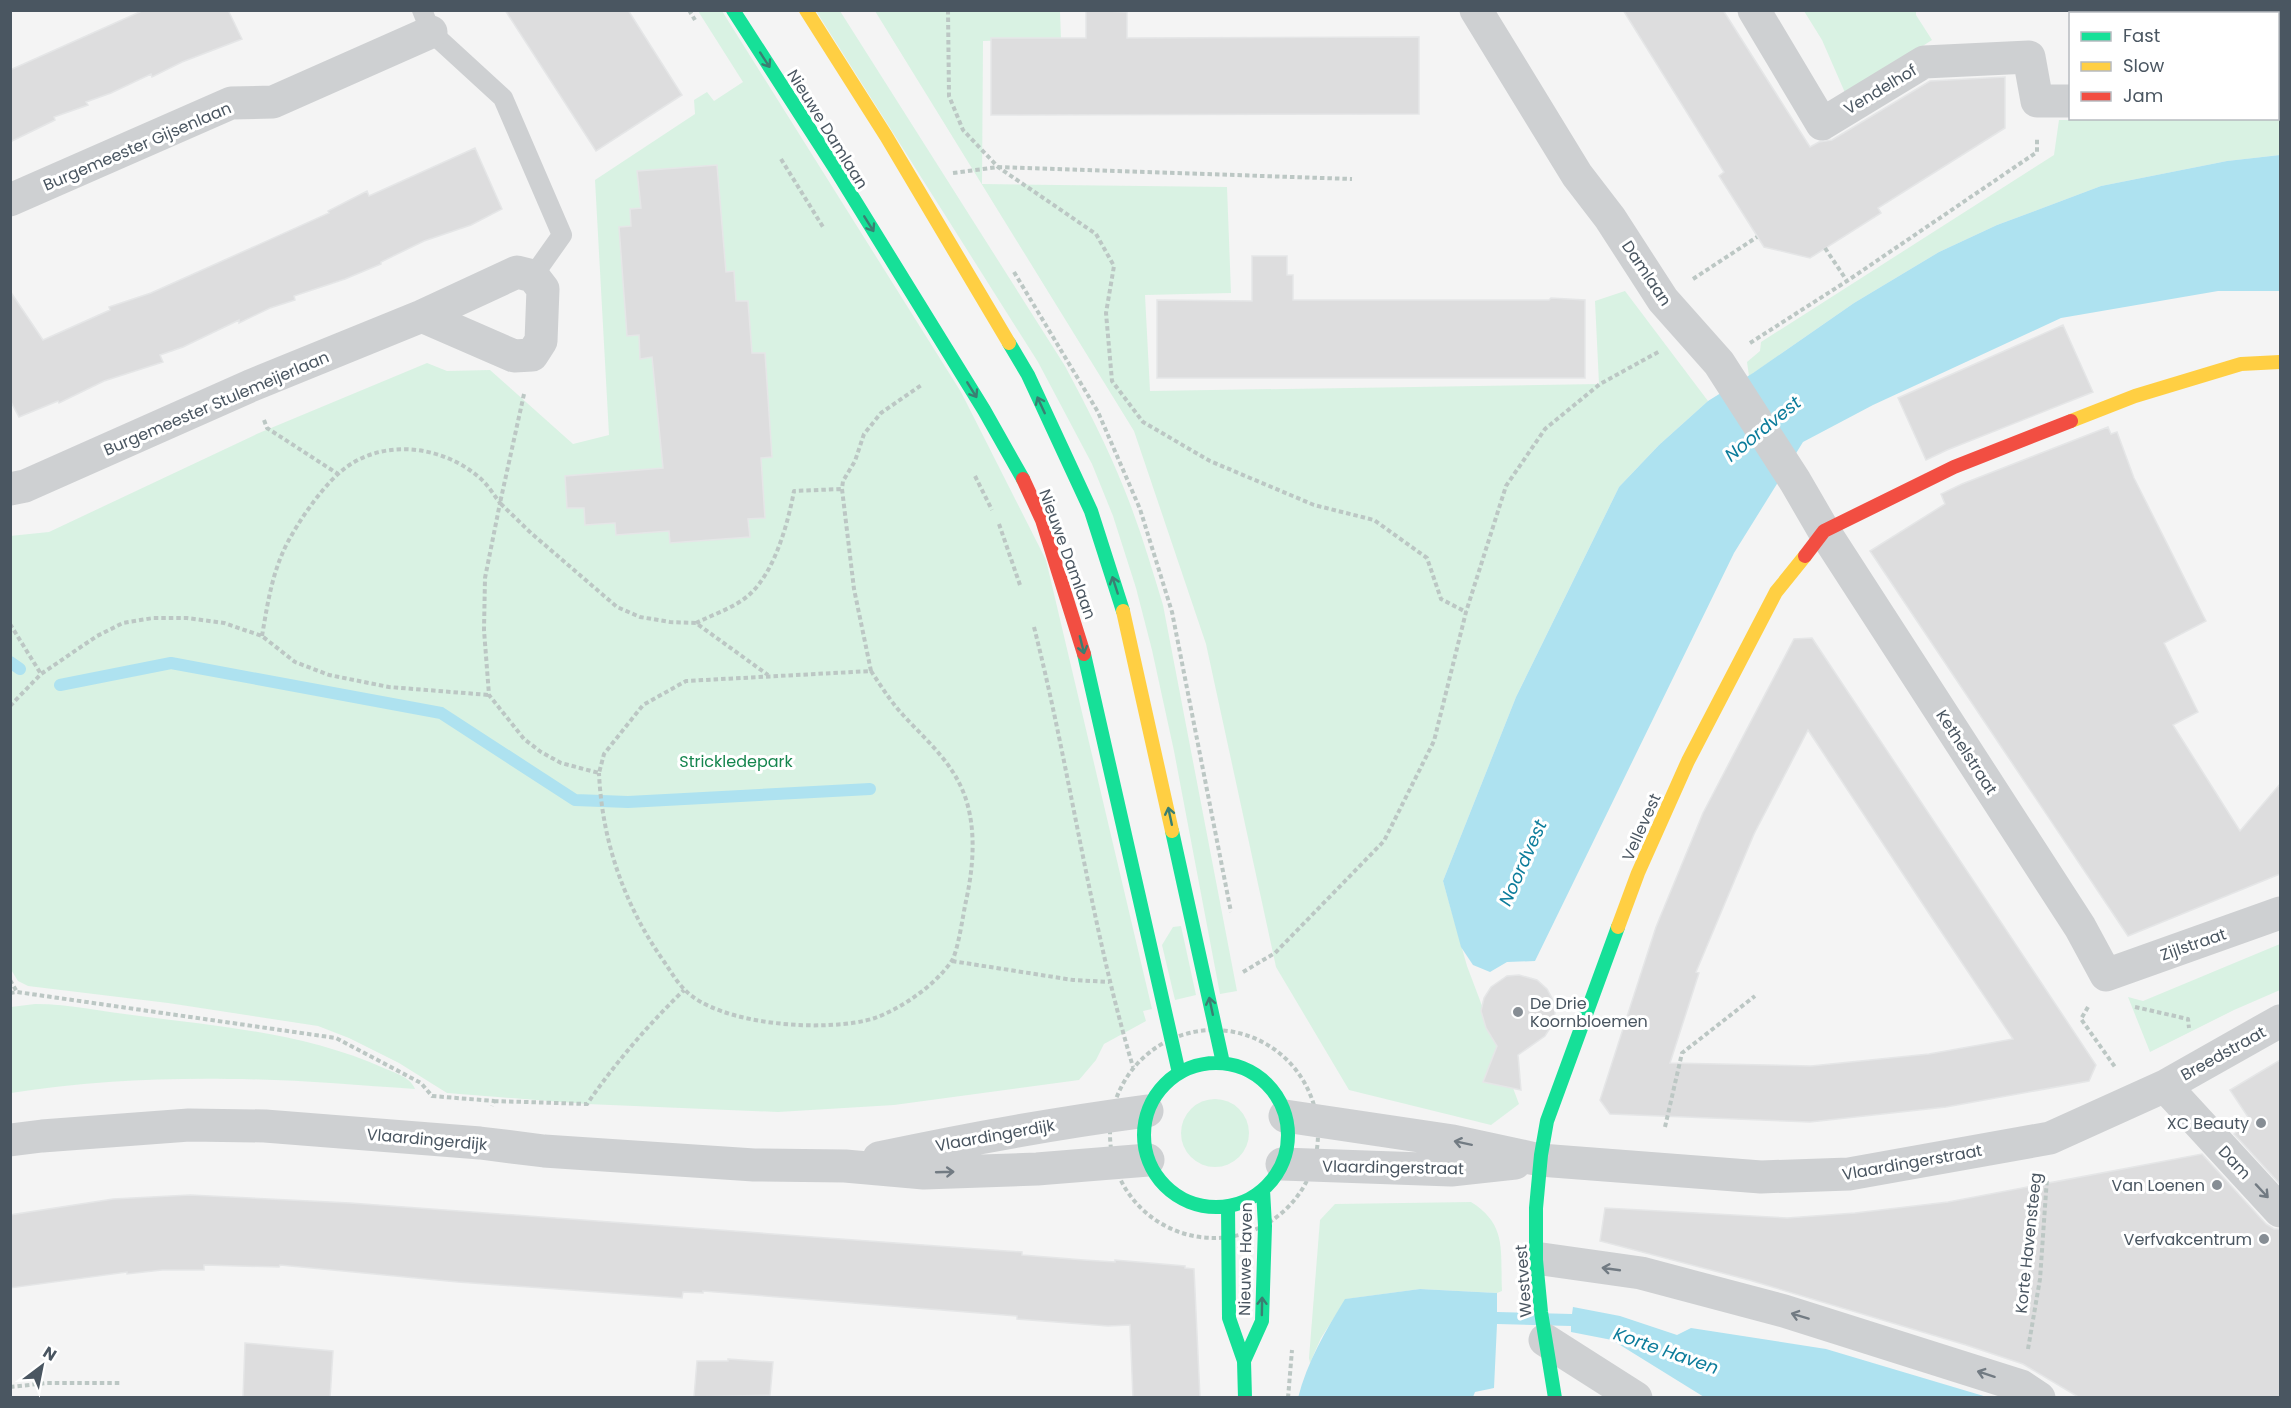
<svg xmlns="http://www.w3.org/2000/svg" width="2291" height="1408" viewBox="0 0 2291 1408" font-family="Poppins,sans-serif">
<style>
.green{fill:#d9f2e3}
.water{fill:#aee2f0}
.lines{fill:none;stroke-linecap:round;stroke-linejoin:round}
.stream{stroke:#aee2f0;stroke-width:12}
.building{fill:#ddddde;stroke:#e5e6e7;stroke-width:1.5;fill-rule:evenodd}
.path{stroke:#bcc7c4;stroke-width:4;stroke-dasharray:4.5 3;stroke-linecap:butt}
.lane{stroke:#ced0d2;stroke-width:20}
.street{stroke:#ced0d2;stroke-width:33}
.fast{stroke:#16e098;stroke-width:14}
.slow{stroke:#ffcf43;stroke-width:14}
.jam{stroke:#f24e42;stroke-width:14}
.oneway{stroke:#3a7f72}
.oneway2{stroke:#727b83}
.poi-dot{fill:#868d94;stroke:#fff;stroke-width:2}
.labels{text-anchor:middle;stroke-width:6;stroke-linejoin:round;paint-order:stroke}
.street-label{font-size:16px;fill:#4a5661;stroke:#fff}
.park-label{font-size:16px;fill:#17864f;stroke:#fff}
.poi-label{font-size:16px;fill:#4a5661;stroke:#fff;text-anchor:end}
.water-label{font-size:18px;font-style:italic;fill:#0c7c9b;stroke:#fff}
</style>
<rect width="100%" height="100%" fill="#f4f4f4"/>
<path class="green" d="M 698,11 L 722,11 L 961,392 L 1046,560 L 1152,1009 L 1143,1011 L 1146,1021 L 1104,1044 L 1096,1060 L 1079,1080 L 894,1105 L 778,1112 L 587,1104 L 447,1093 L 399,1063 L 349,1038 L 318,1026 L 168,1003 L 28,986 L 18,981 L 10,968 L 10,536 L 49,532 L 259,433 L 427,363 L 447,371 L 490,370 L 573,444 L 609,435 L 595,180 L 695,114 L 694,100 L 707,92 L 714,101 L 743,82 Z
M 816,11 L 840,11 L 1065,366 C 1087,407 1108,448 1125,491 C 1140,528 1151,566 1163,605 L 1237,991 L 1220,994 L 1174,751 L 1152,650 L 1136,588 L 1113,516 L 1092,464 L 1038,362 Z
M 875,11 L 1060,11 L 1061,39 L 983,41 L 982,184 L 1227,187 L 1231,293 L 1145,295 L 1150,391 L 1599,384 L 1595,301 L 1625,291 L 1708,401 L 1659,445 L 1619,487 L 1516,697 L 1443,881 L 1467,966 L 1519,1104 L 1491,1125 L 1349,1090 L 1276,967 L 1206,644 L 1134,431 Z
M 1804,11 L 1916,11 L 1916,15 L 1932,40 L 1846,95 L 1822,40 Z
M 2280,119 L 2280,155 L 2227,161 L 2101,186 L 1997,225 L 1939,252 L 1854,303 L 1749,376 L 1747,362 L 1760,351 L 1761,342 L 2054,155 L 2059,120 Z
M 1181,926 L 1196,995 L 1175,1000 L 1162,945 L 1173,927 Z
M 2280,944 L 2280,990 L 2234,1010 L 2150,1052 L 2128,997 L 2143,1001 Z
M 35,1004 C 70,1004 104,1012 140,1016 C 224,1027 306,1033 386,1069 C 396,1073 411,1078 415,1089 C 353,1085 290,1079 228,1079 C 156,1078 82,1082 11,1093 L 11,1007 Z
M1181 1133a34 34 0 1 1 68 0a34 34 0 1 1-68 0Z
M 1471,1202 C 1508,1225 1500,1252 1502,1291 L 1497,1293 L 1420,1289 L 1346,1299 L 1321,1338 L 1310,1363 L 1309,1358 L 1320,1220 L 1335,1204 Z"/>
<path class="water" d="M 2280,155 L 2280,291 L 2218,291 L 2061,318 L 1873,405 L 1803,442 L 1734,553 L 1535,961 L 1507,962 L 1490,972 L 1473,965 L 1461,947 L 1443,881 L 1516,697 L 1572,583 L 1619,487 L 1659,445 L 1708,401 L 1753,373 L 1854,303 L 1939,252 L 1997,225 L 2101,186 L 2227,161 Z
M 1420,1289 L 1497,1293 L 1497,1312 L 1572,1314 L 1573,1307 L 1620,1316 L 1677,1335 L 1691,1328 L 1826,1349 L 1987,1397 L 1704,1397 L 1612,1340 L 1571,1332 L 1571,1326 L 1497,1324 L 1494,1388 L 1475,1392 L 1473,1397 L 1298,1398 C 1307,1362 1326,1330 1345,1299 Z"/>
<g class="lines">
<path class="stream" d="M 10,662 L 20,669
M 60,685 L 171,663 L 441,713 L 575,800 L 628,802 L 870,789"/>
</g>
<path class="building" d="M 144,10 L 228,10 L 242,39 L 182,62 L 152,77 L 151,74 L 111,93 L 86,102 L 88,105 L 54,117 L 55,120 L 10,142 L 10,70 Z
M 505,10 L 628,10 L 682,95 L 596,151 Z
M 1086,10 L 1127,12 L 1127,38 L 1419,37 L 1419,114 L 991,115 L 991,38 L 1086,38 Z
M 1623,10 L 1723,10 L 1810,147 L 1819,142 L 1832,140 L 1930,81 L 2005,77 L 2005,128 L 1878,208 L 1881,213 L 1810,258 L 1764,247 L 1719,176 L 1724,172 Z
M 475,148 L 502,209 L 471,225 L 424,241 L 381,262 L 381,264 L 345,279 L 294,296 L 295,300 L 270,308 L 239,323 L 239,320 L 183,347 L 160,355 L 163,362 L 104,381 L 59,403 L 58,401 L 19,417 L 10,400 L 10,291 L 43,340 L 110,310 L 109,307 L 151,293 L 329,213 L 328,211 L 367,191 L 369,196 Z
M 717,165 L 726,272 L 734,271 L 736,301 L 748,301 L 752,353 L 765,353 L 772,457 L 761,458 L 765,518 L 748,519 L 750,537 L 670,543 L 669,531 L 616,535 L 615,523 L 585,525 L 584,508 L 567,508 L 565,476 L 663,468 L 652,357 L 640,359 L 639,335 L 627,336 L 619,227 L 631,226 L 630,209 L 641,208 L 637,171 Z
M 1252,256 L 1287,256 L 1287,275 L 1293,275 L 1293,300 L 1549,300 L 1551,298 L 1585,300 L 1585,378 L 1157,378 L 1157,300 L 1252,301 Z
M 2063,325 L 2093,392 L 1947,450 L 1926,460 L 1898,398 Z
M 2108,427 L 2111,434 L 2117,432 L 2134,478 L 2206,621 L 2164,643 L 2198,712 L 2173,725 L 2240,831 L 2280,784 L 2280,874 L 2128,936 L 1870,551 L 1945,504 L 1941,494 L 1962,484 Z
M 1812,638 L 2096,1065 L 2089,1081 L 1946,1107 L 1810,1122 L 1610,1114 L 1600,1100 L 1656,927 L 1703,813 L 1794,639 ZM 1808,730 L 1932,918 L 2013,1039 L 1929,1054 L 1811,1066 L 1670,1063 L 1699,973 L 1696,972 L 1754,834 Z
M 1519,975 L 1537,980 L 1547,989 L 1553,1000 L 1555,1013 L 1552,1025 L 1545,1036 L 1518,1055 L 1521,1090 L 1483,1082 L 1497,1046 L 1486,1028 L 1481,1011 L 1484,998 L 1491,987 L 1507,976 Z
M 2280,1060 L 2280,1184 L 2234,1134 L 2250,1120 L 2230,1090 Z
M 2202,1154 L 2266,1224 L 2274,1229 L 2280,1229 L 2280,1398 L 2080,1398 L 2023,1364 L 1966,1345 L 1749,1280 L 1600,1241 L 1605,1208 L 1787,1218 L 1855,1213 L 1948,1202 Z
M 190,1195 L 350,1203 L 992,1250 L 1022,1252 L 1022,1255 L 1084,1260 L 1115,1262 L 1115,1260 L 1185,1266 L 1185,1268 L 1194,1269 L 1200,1398 L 1133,1398 L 1130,1325 L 1108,1326 L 1017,1319 L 1017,1316 L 703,1291 L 703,1293 L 683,1292 L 682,1298 L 458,1282 L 280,1265 L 279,1267 L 204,1265 L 204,1270 L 162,1270 L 127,1274 L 127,1272 L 10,1288 L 10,1215 L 113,1199 Z
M 245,1343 L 333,1351 L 330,1398 L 243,1398 Z
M 728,1359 L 773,1362 L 770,1395 L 694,1397 L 697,1361 L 728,1361 Z"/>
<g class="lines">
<path class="path" d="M 689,10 L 695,20
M 948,10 L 949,96 L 963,130 L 998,167 L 1096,234 L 1114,266 L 1106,313 L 1112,381 L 1143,422 L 1210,461 L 1314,505 L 1374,520 L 1427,558 L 1441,599 L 1466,612
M 781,159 L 823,227
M 953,173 L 998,167 L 1352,179
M 1825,248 L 1847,281
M 1014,272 L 1098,412 L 1140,509 L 1172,612 L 1231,912
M 1693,279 L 1757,237
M 1750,343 L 1847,281 L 2037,152 L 2037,139
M 524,394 L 500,503 L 531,533 L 617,607 L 640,617 L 670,622 L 696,623 L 768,675
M 264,420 L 267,428 L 338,474
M 975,476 L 992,510
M 999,524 L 1020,585
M 696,623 C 714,614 736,607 750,594 C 775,571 788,523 794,491 L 842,489
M 10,624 L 41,674
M 1034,627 C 1071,773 1090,923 1133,1067
M 262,636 C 267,607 271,579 283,552 C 293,529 319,491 338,474 C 378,437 441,444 480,478 C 488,485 494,495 500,503 L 485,578 L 484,630 L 489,695 L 524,739 L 541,752 L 561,763 L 599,773 L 604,754 L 643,705 L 686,681 L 871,671 C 881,686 891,702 903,715 C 924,738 949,759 962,789 C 977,823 974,865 966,901 C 963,914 958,953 951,962 C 934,986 902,1008 875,1018 C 829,1033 718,1026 684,989 C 677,982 671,972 665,963 C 625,907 602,842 599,773
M 871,671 L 854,589 L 842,489 L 843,481 L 855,461 L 864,434 L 881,413 L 923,384
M 10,706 L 41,674 L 97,636 L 123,623 L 153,618 L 187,618 L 224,623 L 262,636 L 295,662 L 329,675 L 389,687 L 489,695
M 952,961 L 1073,980 L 1109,982
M 1243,972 L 1275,953 L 1384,841 L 1434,741 L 1466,612 L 1506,486 L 1545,429 L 1600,384 L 1660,351
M 10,980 L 17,992
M 10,993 L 17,992 L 336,1038 L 421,1083 L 432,1096 L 494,1101 L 492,1106
M 2088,1007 L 2081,1019 L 2115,1067
M 2135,1007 L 2188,1019 L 2189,1028
M1110 1134a104 104 0 1 1 208 0a104 104 0 1 1-208 0Z
M 494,1101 L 587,1104 C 616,1062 648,1025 684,990
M 1665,1127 L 1682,1053 L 1755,996
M 2028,1349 L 2040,1279 L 2047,1178
M 10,1387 L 47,1383 L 120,1383
M 1288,1398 L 1292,1350"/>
<path class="lane" d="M 422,10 L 431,32 L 503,98 L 562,235 L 533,276"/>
<path class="street" d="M 1476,10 L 1577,175 L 1610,218 L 1663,300 L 1719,363 L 1795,481 L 1824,531 L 2080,927 L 2106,975 L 2280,913
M 1754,10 L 1822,124 L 1924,62 L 2029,57 L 2037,101 L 2070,101
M 2278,98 L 2280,98
M 10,200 L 231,103 L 273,102 L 431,32
M 10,489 L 25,486 L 250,386 L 422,316 L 517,272 L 533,276 L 543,289 L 541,341 L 532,355 L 514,356 L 422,316
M 2165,1086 L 2280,1211
M 1285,1116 L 1453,1141 L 1540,1160 L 1761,1177 L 1849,1174 L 2050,1138 L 2165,1086 L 2280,1021
M 10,1140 L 42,1136 L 189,1125 L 265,1126 L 480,1143 L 544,1151 L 754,1165 L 845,1166 L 924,1173 L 1037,1169 L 1148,1160
M 879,1158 C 968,1139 1057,1123 1147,1111
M 1282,1164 L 1451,1170 L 1515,1163
M 1535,1258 L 1641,1273 L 1784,1311 L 2021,1386 L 2039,1398
M 1545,1340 L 1636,1398"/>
<path class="fast" d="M 733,10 L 836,170 L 984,410 L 1023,479
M 1009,343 L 1028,375 L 1091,511 L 1123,611
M 1084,654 L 1179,1073
M 1172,831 L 1223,1063
M1144 1135a72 72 0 1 1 144 0a72 72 0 1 1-144 0Z
M 1228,1206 L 1229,1318 L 1244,1361 L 1245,1398
M 1244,1361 L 1262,1321 L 1265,1226 L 1263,1190
M 1555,1398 L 1541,1312 L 1536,1260 L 1536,1208 L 1541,1155 L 1547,1121 L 1618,927"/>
<path class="slow" d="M 806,10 L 886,136 L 1009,343
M 2071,421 L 2135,396 L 2241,364 L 2280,362
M 1123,611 L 1172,831
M 1618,927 L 1638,873 L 1688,761 L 1776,592 L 1805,556"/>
<path class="jam" d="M 1023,479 L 1042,520 L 1084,654
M 1805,556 L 1824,531 L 1954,467 L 2071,421"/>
</g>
<defs><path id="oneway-shaft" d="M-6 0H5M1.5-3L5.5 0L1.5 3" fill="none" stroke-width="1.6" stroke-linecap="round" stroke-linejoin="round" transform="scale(1.5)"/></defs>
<g class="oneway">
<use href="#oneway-shaft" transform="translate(765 60) rotate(57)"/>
<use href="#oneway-shaft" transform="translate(869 224) rotate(58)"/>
<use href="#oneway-shaft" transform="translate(972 390) rotate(58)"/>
<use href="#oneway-shaft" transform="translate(1041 405) rotate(-115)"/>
<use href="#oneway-shaft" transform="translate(1115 585) rotate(-108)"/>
<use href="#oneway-shaft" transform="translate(1082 645) rotate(76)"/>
<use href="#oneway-shaft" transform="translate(1170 816) rotate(-102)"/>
<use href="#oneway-shaft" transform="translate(1211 1006) rotate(-102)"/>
<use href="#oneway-shaft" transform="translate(1262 1306) rotate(-89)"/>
</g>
<g class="oneway2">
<use href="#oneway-shaft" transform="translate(1463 1143) rotate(-168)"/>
<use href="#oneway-shaft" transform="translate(945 1172) rotate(-2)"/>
<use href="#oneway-shaft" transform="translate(2262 1191) rotate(47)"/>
<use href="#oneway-shaft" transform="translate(1611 1269) rotate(-172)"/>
<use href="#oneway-shaft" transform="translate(1800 1316) rotate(-163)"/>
<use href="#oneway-shaft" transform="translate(1986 1374) rotate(-162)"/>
</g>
<g class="poi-dot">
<circle cx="1518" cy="1012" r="6"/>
<circle cx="2261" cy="1123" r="6"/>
<circle cx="2217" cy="1185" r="6"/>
<circle cx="2264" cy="1239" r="6"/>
</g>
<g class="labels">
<g class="street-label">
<text transform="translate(1880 89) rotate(-31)" y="6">Vendelhof</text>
<text transform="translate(828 129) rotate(58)" y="6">Nieuwe Damlaan</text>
<text transform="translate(137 146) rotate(-23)" y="6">Burgemeester Gijsenlaan</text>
<text transform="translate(1647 273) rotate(56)" y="6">Damlaan</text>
<text transform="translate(216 403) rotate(-23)" y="6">Burgemeester Stulemeijerlaan</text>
<text transform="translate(1068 554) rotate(70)" y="6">Nieuwe Damlaan</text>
<text transform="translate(1967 752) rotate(57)" y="6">Kethelstraat</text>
<text transform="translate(1641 827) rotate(-66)" y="6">Vellevest</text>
<text transform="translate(2193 944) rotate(-19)" y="6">Zijlstraat</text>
<text transform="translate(2223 1053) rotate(-29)" y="6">Breedstraat</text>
<text transform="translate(995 1135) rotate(-10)" y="6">Vlaardingerdijk</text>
<text transform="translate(427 1139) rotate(5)" y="6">Vlaardingerdijk</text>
<text transform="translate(1912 1162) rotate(-10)" y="6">Vlaardingerstraat</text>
<text transform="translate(2235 1162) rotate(47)" y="6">Dam</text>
<text transform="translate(1393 1167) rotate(1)" y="6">Vlaardingerstraat</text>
<text transform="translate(2028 1243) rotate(-84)" y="6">Korte Havensteeg</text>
<text transform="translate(1245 1259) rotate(-89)" y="6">Nieuwe Haven</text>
<text transform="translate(1523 1281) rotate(-94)" y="6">Westvest</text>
</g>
<g class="park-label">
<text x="736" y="767">Strickledepark</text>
</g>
<g class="poi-label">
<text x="1530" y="1009" text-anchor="start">De Drie<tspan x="1530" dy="18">Koornbloemen</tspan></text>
<text x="2249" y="1129">XC Beauty</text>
<text x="2205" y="1191">Van Loenen</text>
<text x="2252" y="1245">Verfvakcentrum</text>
</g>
<g class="water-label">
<text transform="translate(1763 429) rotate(-39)" y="6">Noordvest</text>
<text transform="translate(1523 863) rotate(-66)" y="6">Noordvest</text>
<text transform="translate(1666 1351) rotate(19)" y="6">Korte Haven</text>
</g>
</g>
<rect width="2291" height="1408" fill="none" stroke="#4a5661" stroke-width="24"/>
<rect x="2069" y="12" width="210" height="108" fill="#ffffff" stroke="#b7bbc0" stroke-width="1.5"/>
<rect x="2081" y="32" width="30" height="9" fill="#16e098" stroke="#b7bbc0" stroke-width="1.5"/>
<text x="2123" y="42" font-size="18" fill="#4a5661">Fast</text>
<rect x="2081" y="62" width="30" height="9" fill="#ffcf43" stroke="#b7bbc0" stroke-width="1.5"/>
<text x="2123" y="72" font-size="18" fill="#4a5661">Slow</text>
<rect x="2081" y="92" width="30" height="9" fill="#f24e42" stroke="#b7bbc0" stroke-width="1.5"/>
<text x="2123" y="102" font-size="18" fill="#4a5661">Jam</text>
<g transform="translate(42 1366) rotate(32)" stroke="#ffffff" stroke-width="4.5" paint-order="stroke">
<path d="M0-4.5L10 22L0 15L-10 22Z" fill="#4a5661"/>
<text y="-9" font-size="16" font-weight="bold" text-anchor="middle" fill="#4a5661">N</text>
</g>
</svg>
